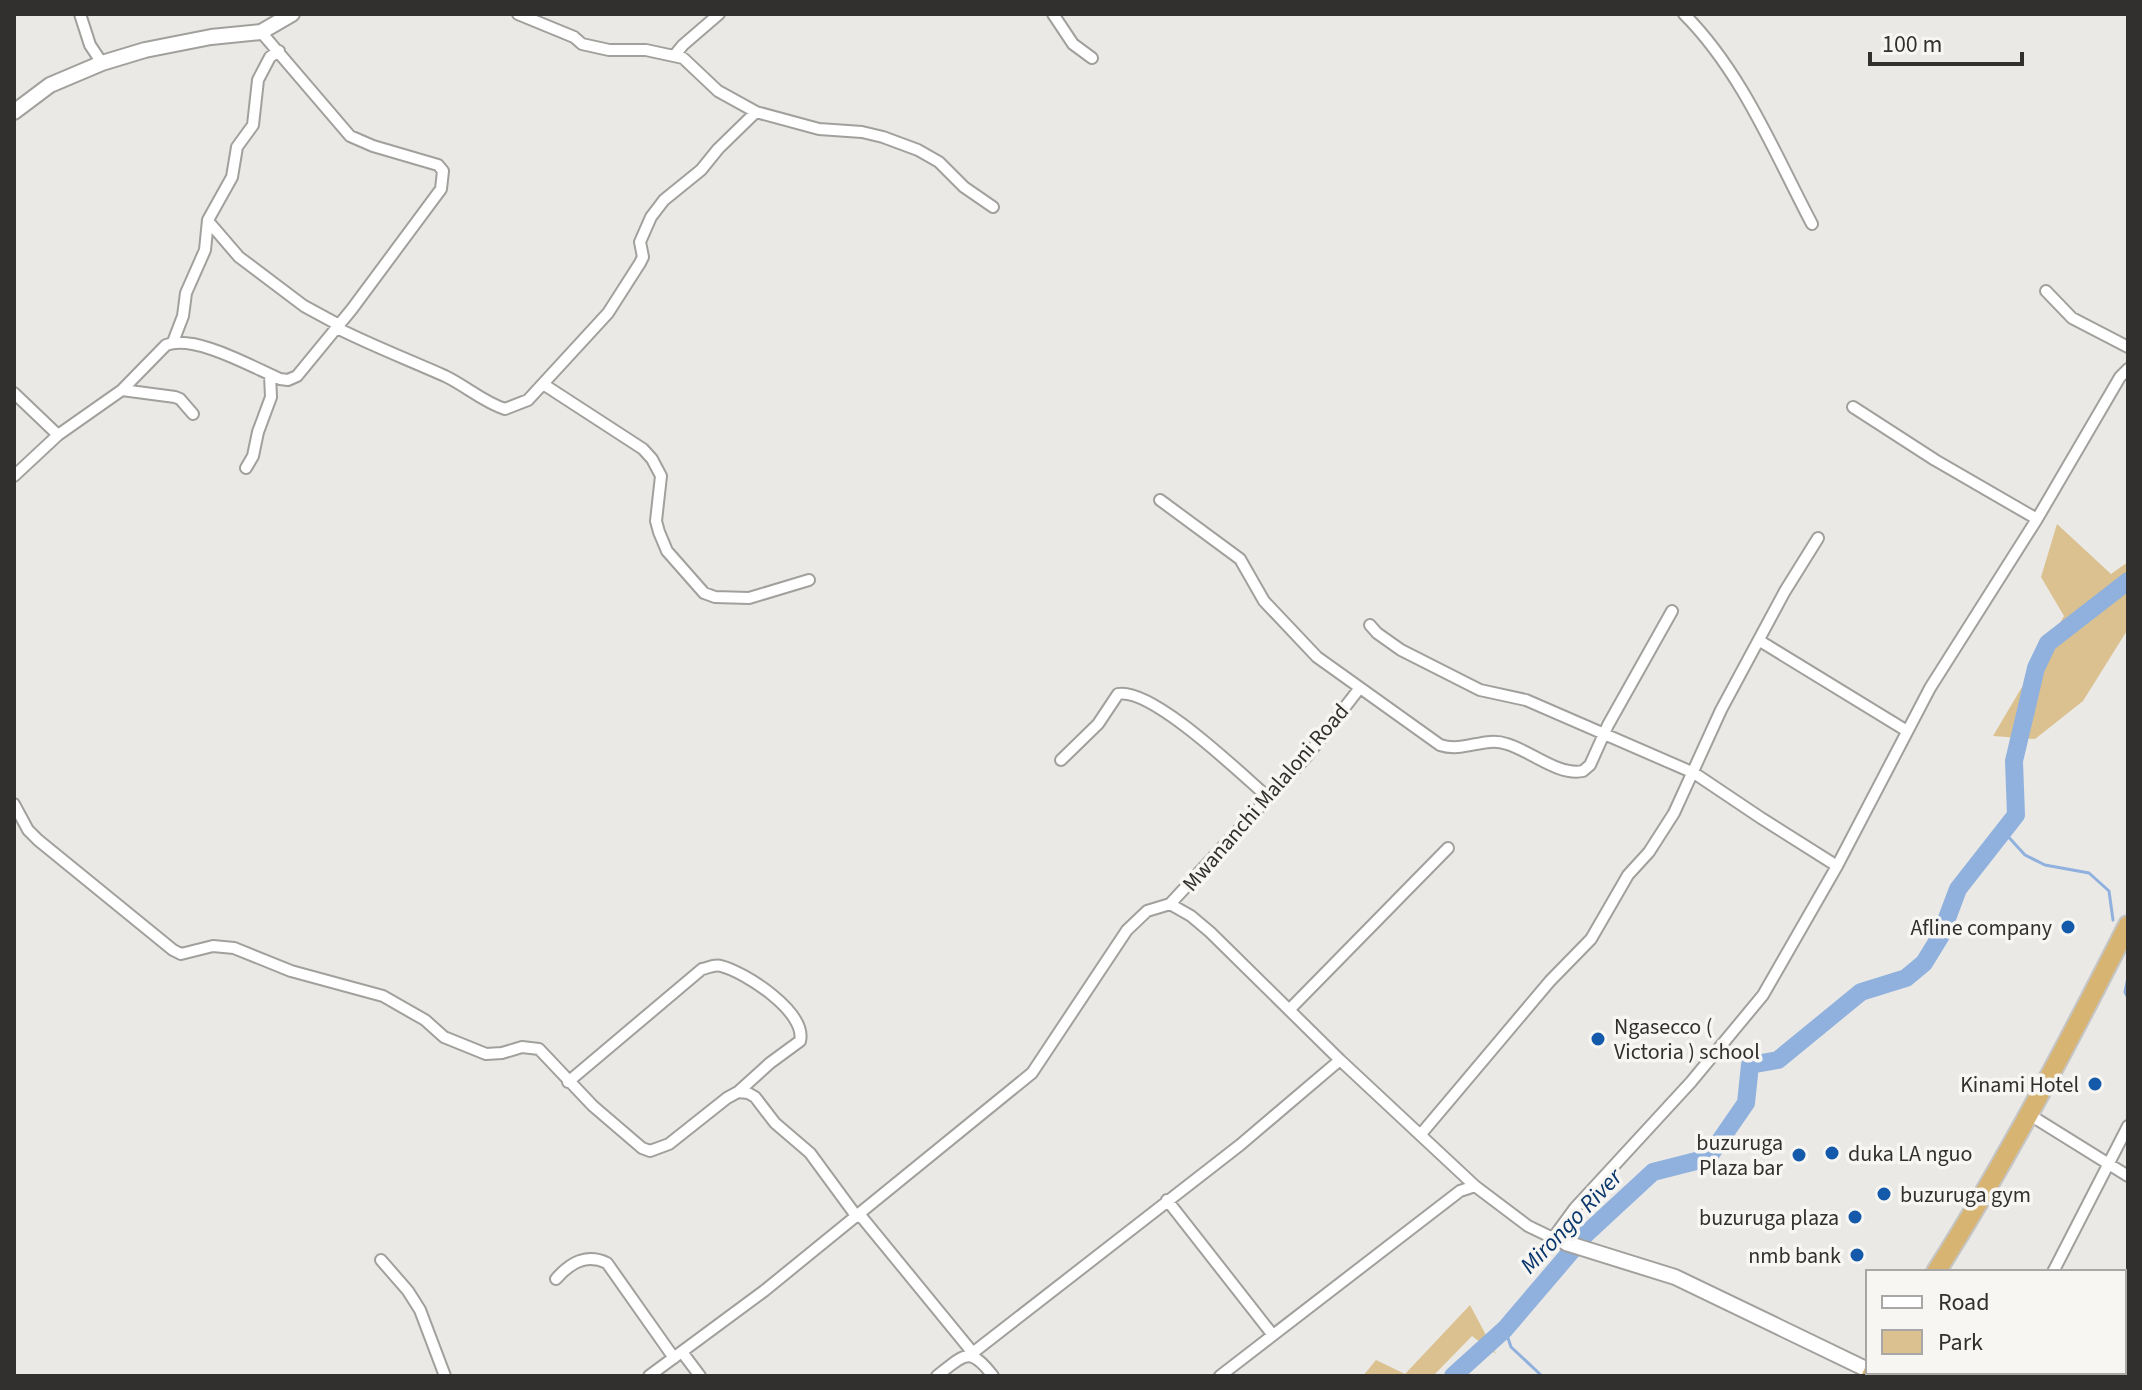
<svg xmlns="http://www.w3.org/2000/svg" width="2142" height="1390" viewBox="0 0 2142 1390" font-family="'Source Sans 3',sans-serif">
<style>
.green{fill:#dbc18f}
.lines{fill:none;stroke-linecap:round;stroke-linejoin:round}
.stream{stroke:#90b1dd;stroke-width:3}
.river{stroke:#90b1dd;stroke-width:18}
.street-casing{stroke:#a2a09d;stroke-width:14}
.secondary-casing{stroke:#a2a09d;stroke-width:18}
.highway-casing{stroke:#c5c5c5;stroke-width:22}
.street{stroke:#fff;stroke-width:10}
.secondary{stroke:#fff;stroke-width:14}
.highway{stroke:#d7b471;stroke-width:18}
.poi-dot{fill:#155aaa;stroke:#f7f6f3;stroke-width:3}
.labels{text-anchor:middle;stroke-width:7;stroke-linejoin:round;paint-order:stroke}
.street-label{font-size:22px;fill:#31302f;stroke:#f7f6f3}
.poi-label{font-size:22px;fill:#31302f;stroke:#f7f6f3;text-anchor:end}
.water-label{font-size:24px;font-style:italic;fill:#09366b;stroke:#f7f6f3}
</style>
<rect width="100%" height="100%" fill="#eae9e6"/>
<path class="green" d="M 2057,524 L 2111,574 L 2128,562 L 2128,629 L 2083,701 L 2035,739 L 1993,736 L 2064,616 L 2041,577 Z
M 1470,1305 L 1496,1354 L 1472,1336 L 1433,1376 L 1363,1376 L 1376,1360 L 1405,1374 Z"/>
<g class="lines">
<path class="stream" d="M 2003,831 L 2025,855 L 2045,865 L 2089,873 L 2109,891 L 2113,920
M 2128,977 L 2125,992 L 2128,998
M 1505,1329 L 1511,1347 L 1542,1376"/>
<path class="river" d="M 1453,1376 L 1505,1329 L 1586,1234 L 1653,1172 L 1708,1158 L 1746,1103 L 1750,1065 L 1778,1060 L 1861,992 L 1906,978 L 1924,963 L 1940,937 L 1958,889 L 2016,815 L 2014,761 L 2036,668 L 2048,643 L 2128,581"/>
<g class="street-casing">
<path id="street" d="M 80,14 L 90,45 L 102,63
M 518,14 L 574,37 L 582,44 L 609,50 L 646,50 L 683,58 L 718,91 L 756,112 L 819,129 L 862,132 L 883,137 L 918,150 L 939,162 L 964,187 L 993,207
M 1053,14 L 1073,44 L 1092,58
M 1684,14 C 1742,72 1774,152 1812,224
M 674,56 L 683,45 L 719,14
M 208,221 L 239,257 L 304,306 L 339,325
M 2046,291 L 2072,318 L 2128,347
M 337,328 C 373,346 409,360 445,376 C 466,386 483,402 505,409 L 528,400 L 608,313 L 640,263 L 643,257 L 640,242 L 651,217 L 664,200 L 701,170 L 718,149 L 756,112
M 173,342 L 183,316 L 186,293 L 205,250 L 208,220 L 232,177 L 237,147 L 253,125 L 258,80 L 270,57 L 279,51
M 543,384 L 643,449 L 652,459 L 661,476 L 656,521 L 659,532 L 667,551 L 704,593 L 715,597 L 749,598 L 809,580
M 122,390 L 175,397 L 180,399 L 193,414
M 14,393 L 58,435
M 1853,407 L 1935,460 L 2037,519
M 246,468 L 253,456 L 258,432 L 271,397 L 270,375
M 14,476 L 58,435 L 122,390 L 166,345 C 195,334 252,367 280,379 L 288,380 L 297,376 L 352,309 L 441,189 L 443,171 L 438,165 L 373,146 L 350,136 L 261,32
M 1160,500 L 1240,559 L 1264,601 L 1317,657 L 1440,745 C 1464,753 1484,736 1507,744 C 1531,751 1558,776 1583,771 L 1590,765 L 1608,725 L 1672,611
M 1370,625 L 1377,633 L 1401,650 L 1480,690 L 1526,700 L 1694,773 L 1761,818 L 1837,866
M 1760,641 L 1907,731
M 1061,760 L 1098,724 L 1118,694 C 1152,687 1241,774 1269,798
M 14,804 L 28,830 L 38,840 L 173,950 L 181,954 L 213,946 L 234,948 L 291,971 L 383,996 L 425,1020 L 444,1037 L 486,1054 L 502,1053 L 522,1047 L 539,1049 L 593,1106 L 642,1148 L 650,1151 L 669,1144 L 727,1098 L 738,1092 L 748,1093 L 755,1097 L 775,1123 L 810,1153 L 857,1217
M 1170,904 L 1307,756 L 1359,689
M 1289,1010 L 1448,848
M 568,1082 L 702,969 C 708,968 714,964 721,966 C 745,972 807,1012 800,1041 L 770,1063 L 738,1092
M 2030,1115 L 2128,1176
M 1421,1134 L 1550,981 L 1591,939 L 1628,875 L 1649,852 L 1674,813 L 1721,710 L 1785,591 L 1818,538
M 1167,1200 L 1272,1334
M 860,1215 L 973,1353
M 1553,1238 L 1575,1208 L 1691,1082 L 1763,995 L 1837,866 L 1930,688 L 2037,519 L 2120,377 L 2128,369
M 381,1260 L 408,1291 L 420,1310 L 445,1376
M 2053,1272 L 2128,1126
M 556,1279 C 570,1263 586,1253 607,1263 L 674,1358
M 2124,1319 L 2128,1312
M 2124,1341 L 2128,1344
M 682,1352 L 700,1376
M 970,1355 L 1240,1145 L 1340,1060
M 649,1376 L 764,1291 L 1032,1073 L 1127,930 L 1147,911 L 1170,904 L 1191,916 L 1210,932 L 1340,1060 L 1475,1186
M 937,1376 C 964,1355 969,1345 993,1376
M 1220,1376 L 1460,1191 L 1475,1186 L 1528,1226 L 1557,1240
M 2002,1376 L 2004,1372
M 2094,1376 L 2096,1372"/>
</g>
<g class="secondary-casing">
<path id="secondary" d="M 14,112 L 50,85 L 102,63 L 145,50 L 211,37 L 261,32 L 292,14
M 1566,1243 L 1675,1277 L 1868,1370"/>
</g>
<g class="highway-casing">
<path id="highway" d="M 1936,1272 C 2007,1160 2068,1043 2128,925
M 1871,1376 L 1873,1372"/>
</g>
<use href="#street" class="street"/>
<use href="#secondary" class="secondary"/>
<use href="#highway" class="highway"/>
</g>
<g class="poi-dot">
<circle cx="2068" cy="927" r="8"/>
<circle cx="1598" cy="1039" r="8"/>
<circle cx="2095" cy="1084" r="8"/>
<circle cx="1832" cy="1153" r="8"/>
<circle cx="1799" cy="1155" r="8"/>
<circle cx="1884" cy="1194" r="8"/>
<circle cx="1855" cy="1217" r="8"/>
<circle cx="1857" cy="1255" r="8"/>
</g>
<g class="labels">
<g class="street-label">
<text transform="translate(1265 797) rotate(-49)" y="8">Mwananchi Malaloni Road</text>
</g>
<g class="poi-label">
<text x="2052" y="935">Afline company</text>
<text x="1614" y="1034" text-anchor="start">Ngasecco (<tspan x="1614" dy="25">Victoria ) school</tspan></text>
<text x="2079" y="1092">Kinami Hotel</text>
<text x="1783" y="1150">buzuruga<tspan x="1783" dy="25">Plaza bar</tspan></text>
<text x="1848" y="1161" text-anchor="start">duka LA nguo</text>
<text x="1900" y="1202" text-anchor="start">buzuruga gym</text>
<text x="1839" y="1225">buzuruga plaza</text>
<text x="1841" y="1263">nmb bank</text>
</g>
<g class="water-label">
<text transform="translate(1571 1221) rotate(-46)" y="8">Mirongo River</text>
</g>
</g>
<rect width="2142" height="1390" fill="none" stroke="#31302f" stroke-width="32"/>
<rect x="1866" y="1270" width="260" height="104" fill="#f7f6f3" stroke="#a8a7a5" stroke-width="2"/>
<rect x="1882" y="1296" width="40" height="12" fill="#ffffff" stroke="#a8a7a5" stroke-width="2"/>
<text x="1938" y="1310" font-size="24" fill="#31302f">Road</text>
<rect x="1882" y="1330" width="40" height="24" fill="#dbc18f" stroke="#a8a7a5" stroke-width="2"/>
<text x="1938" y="1350" font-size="24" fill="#31302f">Park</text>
<path d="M1870 52v12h152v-12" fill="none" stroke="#31302f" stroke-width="4"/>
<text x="1882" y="52" font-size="24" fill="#31302f" stroke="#f7f6f3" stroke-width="6" paint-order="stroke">100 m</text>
</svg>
